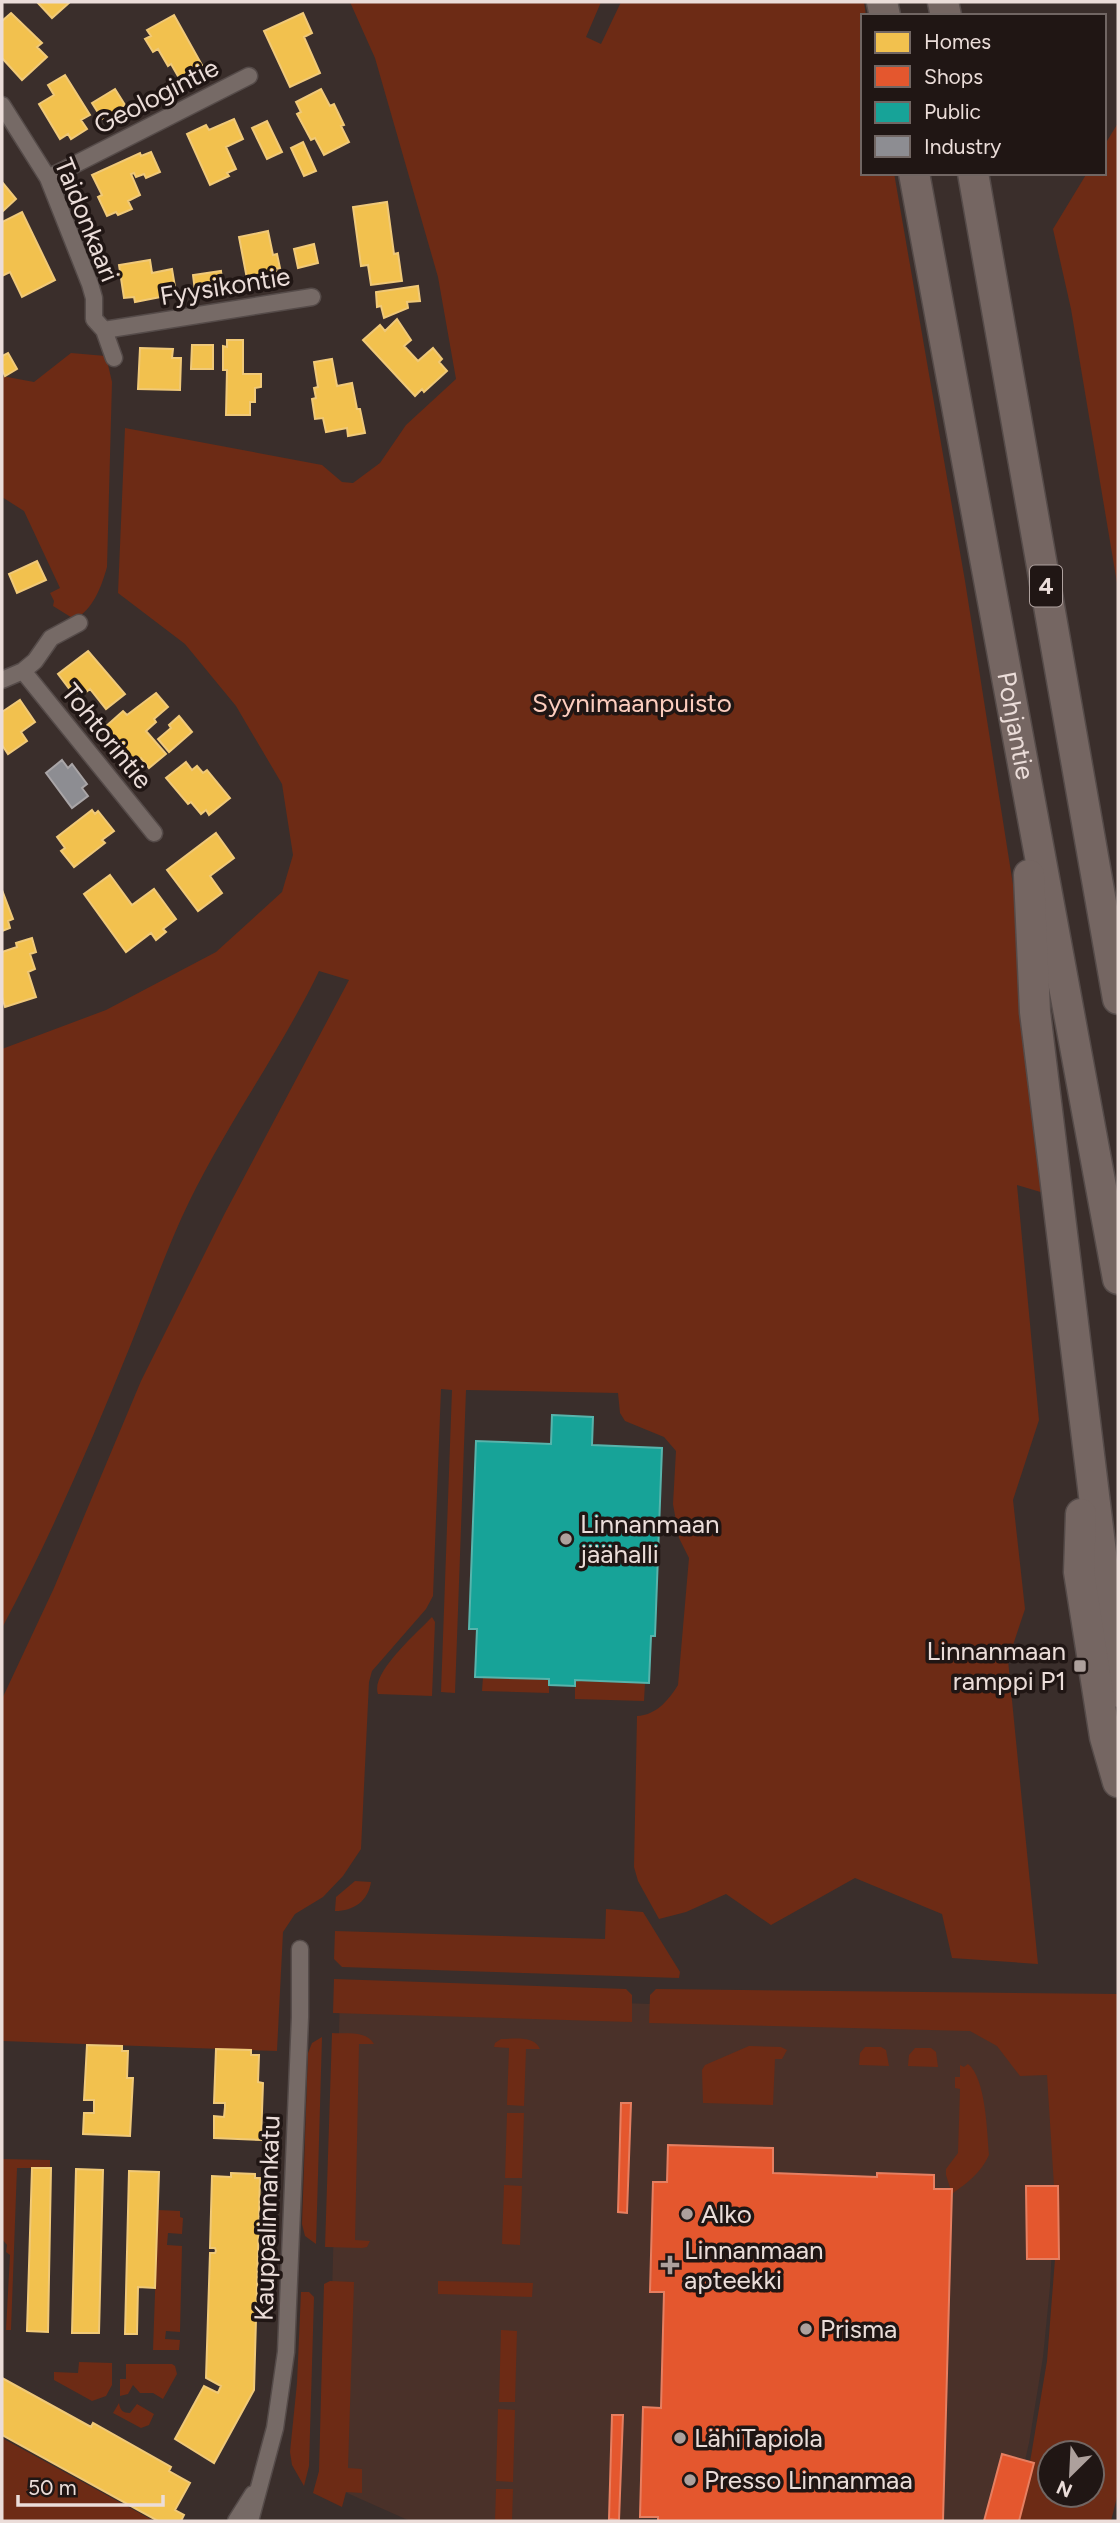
<svg xmlns="http://www.w3.org/2000/svg" width="1120" height="2523" viewBox="0 0 1120 2523" font-family="Figtree,sans-serif">
<style>
.built{fill:#4a3129}
.green{fill:#6d2b15;fill-rule:evenodd}
.homes{fill:#f2c14e;stroke:#f0c978;stroke-width:2}
.shops{fill:#e4572e;stroke:#e67f61;stroke-width:2}
.public{fill:#17a398;stroke:#57b4ac;stroke-width:2}
.industry{fill:#8d8d92;stroke:#a9a5a7;stroke-width:2}
.lines{fill:none;stroke-linecap:round;stroke-linejoin:round}
.minor-casing{stroke:#554b49;stroke-width:19}
.motorway-casing{stroke:#554b49;stroke-width:33}
.minor{stroke:#766a66;stroke-width:16}
.motorway{stroke:#756662;stroke-width:30}
.poi-dot{fill:#ada09c;stroke:#201614;stroke-width:2.5}
.labels{text-anchor:middle;stroke-width:7;stroke-linejoin:round;paint-order:stroke}
.shield{fill:#201614;stroke:#aea19e;stroke-width:2}
.shield-label{font-size:24px;font-weight:bold;fill:#ebddd9}
.street-label{font-size:26px;fill:#ebddd9;stroke:#201614}
.park-label{font-size:26px;fill:#fccdbe;stroke:#201614}
.poi-label{font-size:26px;fill:#ebddd9;stroke:#201614;text-anchor:start}
</style>
<rect width="100%" height="100%" fill="#3a2e2b"/>
<path class="built" d="M 340,1993 L 1042,2018 L 1056,2166 L 1050,2287 L 1043,2357 L 1029,2443 L 1011,2521 L 410,2521 L 327,2484 Z"/>
<path class="green" d="M 350,2 L 601,2 L 586,37 L 601,44 L 621,2 L 864,2 L 866,16 L 863,16 L 863,173 L 894,173 L 965,581 L 1033,1011 L 1054,1196 L 1017,1185 L 1039,1420 L 1013,1500 L 1025,1609 L 1008,1660 L 1038,1964 L 952,1958 L 942,1914 L 855,1878 L 771,1925 L 726,1894 L 686,1912 L 659,1919 L 638,1881 L 634,1867 L 637,1716 C 656,1715 668,1701 678,1685 L 689,1558 L 679,1538 L 673,1504 L 676,1451 L 664,1437 L 625,1421 L 620,1413 L 618,1393 L 466,1390 L 455,1693 L 441,1692 L 452,1390 L 441,1389 L 433,1596 L 426,1609 L 372,1671 L 369,1682 L 361,1849 L 343,1876 L 323,1897 L 295,1914 L 283,1932 L 277,2051 L 2,2041 L 2,1699 L 54,1588 L 141,1381 L 225,1213 L 349,980 L 319,971 C 281,1050 228,1122 189,1202 C 167,1247 150,1297 131,1344 C 92,1440 51,1536 2,1628 L 2,1049 L 106,1010 L 216,952 L 282,892 L 293,855 L 282,784 L 236,706 L 185,644 L 118,593 L 125,428 L 322,465 L 342,482 L 353,483 L 380,463 L 406,425 L 456,379 L 438,277 L 375,58 Z
M 1118,123 L 1118,589 L 1071,309 L 1053,229 L 1087,173 L 1104,173 L 1104,146 Z
M 71,353 L 106,356 L 112,382 L 107,567 C 102,585 93,611 74,619 L 53,606 L 54,601 L 50,593 L 60,588 L 24,511 L 2,497 L 2,376 L 34,382 Z
M 432,1617 L 435,1622 L 432,1696 L 378,1694 C 370,1673 418,1632 432,1617 Z
M 483,1677 L 549,1679 L 549,1693 L 482,1691 Z
M 575,1680 L 645,1683 L 644,1701 L 575,1699 Z
M 355,1881 L 371,1882 C 368,1901 354,1911 335,1911 L 336,1897 Z
M 606,1909 L 643,1912 L 680,1972 L 679,1978 L 342,1967 L 334,1959 L 335,1931 L 605,1939 Z
M 334,1979 L 626,1989 L 632,1995 L 632,2022 L 333,2013 Z
M 656,1989 L 1118,1994 L 1118,2493 L 1111,2521 L 1019,2521 L 1034,2464 L 1030,2462 L 1047,2361 L 1055,2259 L 1059,2258 L 1058,2186 L 1054,2186 L 1047,2075 L 1020,2076 L 997,2046 L 970,2031 L 649,2023 L 650,1995 ZM 1050,2453 L 1092,2453 L 1092,2495 L 1050,2495 Z
M 332,2033 C 346,2034 367,2030 374,2044 L 359,2044 L 355,2240 L 370,2241 L 367,2247 L 362,2248 L 325,2247 Z
M 322,2037 L 316,2244 L 305,2236 L 302,2224 L 308,2053 L 312,2043 Z
M 501,2039 C 514,2039 534,2035 540,2049 L 526,2049 L 524,2106 L 507,2105 L 509,2048 L 494,2047 L 495,2043 Z
M 749,2046 L 781,2047 L 787,2050 L 782,2059 L 775,2059 L 773,2105 L 703,2103 L 702,2070 L 705,2065 Z
M 865,2047 L 881,2047 L 886,2050 L 889,2066 L 859,2065 L 860,2053 Z
M 915,2048 L 931,2048 L 936,2052 L 938,2067 L 908,2066 L 909,2055 Z
M 968,2064 C 986,2078 987,2132 989,2155 C 981,2173 968,2182 952,2194 L 946,2175 L 946,2169 L 958,2153 L 960,2089 L 955,2088 L 955,2077 L 960,2077 L 960,2065 L 964,2067 Z
M 507,2113 L 524,2113 L 522,2178 L 505,2178 Z
M 2,2159 L 50,2160 L 50,2168 L 17,2168 L 11,2330 L 6,2330 L 10,2255 L 6,2252 L 7,2245 L 2,2239 Z
M 504,2185 L 522,2186 L 520,2245 L 502,2244 Z
M 158,2210 L 180,2211 L 180,2217 L 183,2218 L 182,2234 L 168,2233 L 167,2245 L 182,2246 L 180,2332 L 166,2331 L 165,2339 L 180,2340 L 179,2350 L 153,2350 Z
M 330,2281 L 354,2282 L 348,2468 L 362,2469 L 362,2493 L 346,2492 L 342,2507 L 313,2493 L 319,2471 L 324,2284 Z
M 438,2281 L 533,2283 L 532,2297 L 438,2294 Z
M 301,2292 L 309,2292 L 314,2297 L 309,2466 L 304,2486 L 292,2465 L 290,2452 L 297,2383 Z
M 501,2330 L 517,2331 L 515,2402 L 499,2402 Z
M 79,2362 L 112,2363 L 112,2385 L 106,2396 L 92,2401 L 54,2380 L 54,2372 L 78,2373 Z
M 126,2364 L 172,2364 L 175,2366 L 177,2374 L 163,2399 L 153,2393 L 140,2393 L 133,2385 L 128,2394 L 120,2396 L 120,2379 L 126,2379 Z
M 119,2403 C 120,2410 123,2413 130,2413 L 137,2404 L 154,2414 L 149,2425 L 141,2428 L 113,2413 Z
M 498,2409 L 515,2410 L 513,2482 L 496,2481 Z
M 2,2437 L 2,2438 L 154,2521 L 2,2521 Z
M 496,2489 L 513,2489 L 512,2521 L 495,2521 Z"/>
<path class="homes" d="M 37,2 L 70,2 L 52,18 Z
M 11,13 L 42,43 L 37,47 L 47,57 L 22,80 L 2,58 L 2,21 Z
M 303,13 L 312,33 L 304,37 L 320,73 L 290,87 L 264,31 Z
M 174,15 L 202,65 L 179,78 L 171,64 L 168,66 L 158,49 L 153,52 L 145,39 L 151,36 L 147,30 Z
M 65,75 L 90,115 L 81,120 L 87,129 L 71,139 L 68,134 L 60,139 L 39,104 L 54,95 L 48,85 Z
M 115,89 L 125,105 L 102,119 L 92,103 Z
M 321,89 L 330,106 L 334,104 L 344,125 L 341,126 L 349,142 L 324,155 L 315,138 L 311,140 L 297,114 L 301,112 L 296,102 Z
M 234,119 L 243,139 L 226,147 L 236,169 L 227,173 L 229,176 L 210,185 L 187,134 L 206,125 L 209,130 Z
M 267,121 L 282,152 L 267,159 L 252,128 Z
M 303,142 L 316,171 L 304,176 L 291,148 Z
M 151,152 L 160,172 L 146,178 L 144,174 L 136,177 L 134,173 L 131,174 L 140,195 L 128,201 L 132,209 L 118,215 L 116,212 L 107,216 L 98,197 L 102,195 L 92,175 L 140,153 L 141,156 Z
M 2,182 L 16,199 L 2,212 Z
M 387,202 L 394,254 L 398,253 L 402,281 L 371,285 L 368,265 L 361,266 L 353,207 Z
M 22,212 L 55,280 L 22,297 L 10,272 L 2,276 L 2,222 Z
M 268,231 L 273,255 L 277,254 L 280,268 L 276,269 L 278,278 L 248,284 L 239,237 Z
M 314,244 L 318,263 L 298,268 L 294,249 Z
M 150,260 L 152,273 L 172,269 L 175,287 L 170,288 L 171,295 L 135,302 L 134,297 L 124,298 L 119,265 Z
M 221,271 L 223,287 L 195,291 L 193,275 Z
M 418,286 L 420,301 L 407,302 L 408,308 L 384,318 L 381,306 L 377,307 L 376,292 Z
M 397,319 L 411,340 L 404,346 L 418,361 L 433,348 L 442,359 L 439,362 L 447,371 L 424,392 L 422,389 L 415,396 L 363,340 L 380,325 L 385,331 Z
M 227,340 L 243,340 L 243,374 L 261,374 L 261,387 L 255,388 L 255,402 L 250,402 L 250,415 L 226,415 L 227,370 L 223,370 L 223,346 L 227,347 Z
M 192,345 L 213,345 L 213,369 L 191,369 Z
M 140,348 L 173,349 L 172,358 L 181,358 L 180,390 L 138,389 Z
M 8,353 L 17,369 L 5,376 L 2,369 L 2,356 Z
M 332,359 L 337,386 L 352,383 L 357,409 L 360,409 L 365,433 L 348,436 L 347,428 L 326,432 L 323,418 L 315,419 L 312,399 L 316,398 L 314,388 L 318,387 L 314,362 Z
M 37,561 L 46,580 L 17,593 L 9,574 Z
M 88,651 L 125,694 L 106,709 L 90,689 L 77,699 L 58,674 Z
M 156,693 L 168,707 L 154,719 L 156,722 L 146,731 L 166,754 L 149,768 L 141,758 L 136,763 L 105,727 L 123,711 L 127,715 Z
M 20,700 L 35,722 L 21,732 L 27,741 L 8,754 L 2,745 L 2,712 Z
M 179,716 L 192,732 L 169,752 L 158,739 L 171,728 L 169,725 Z
M 186,762 L 192,770 L 197,766 L 203,773 L 207,770 L 230,798 L 209,815 L 206,810 L 201,814 L 191,802 L 188,804 L 166,778 Z
M 92,810 L 95,814 L 98,811 L 114,831 L 102,840 L 105,843 L 74,867 L 61,851 L 65,848 L 57,837 Z
M 216,833 L 234,858 L 210,876 L 222,893 L 198,911 L 167,870 Z
M 110,875 L 132,905 L 154,889 L 176,919 L 163,929 L 166,932 L 156,940 L 151,933 L 126,952 L 84,894 Z
M 2,890 L 13,919 L 8,921 L 10,928 L 2,931 Z
M 32,938 L 36,952 L 30,954 L 35,969 L 28,972 L 36,997 L 5,1007 L 2,997 L 2,952 L 17,947 L 16,943 Z
M 87,2045 L 122,2046 L 122,2051 L 128,2051 L 127,2078 L 133,2078 L 130,2136 L 83,2134 L 84,2113 L 94,2113 L 94,2100 L 84,2100 Z
M 216,2049 L 251,2050 L 251,2055 L 259,2055 L 258,2082 L 263,2083 L 261,2140 L 214,2138 L 214,2116 L 224,2117 L 225,2107 L 225,2103 L 214,2103 Z
M 32,2168 L 51,2168 L 48,2332 L 27,2331 Z
M 76,2169 L 103,2170 L 99,2333 L 72,2333 Z
M 129,2171 L 159,2172 L 155,2288 L 138,2287 L 137,2334 L 125,2334 Z
M 231,2173 L 255,2174 L 255,2178 L 260,2178 L 254,2390 L 214,2463 L 175,2439 L 204,2386 L 218,2393 L 221,2386 L 206,2378 L 210,2253 L 215,2253 L 216,2251 L 215,2248 L 210,2248 L 212,2176 L 231,2177 Z
M 2,2378 L 91,2427 L 93,2423 L 171,2467 L 169,2471 L 190,2483 L 175,2510 L 184,2515 L 181,2521 L 158,2521 L 2,2435 Z"/>
<path class="shops" d="M 621,2103 L 631,2103 L 627,2213 L 618,2212 Z
M 668,2145 L 773,2148 L 773,2173 L 877,2177 L 877,2173 L 934,2175 L 934,2189 L 952,2189 L 943,2521 L 658,2521 L 658,2517 L 640,2517 L 643,2407 L 661,2408 L 664,2292 L 650,2292 L 653,2182 L 667,2182 Z
M 1026,2186 L 1058,2186 L 1059,2259 L 1027,2259 Z
M 612,2415 L 623,2415 L 619,2520 L 609,2519 Z
M 1002,2454 L 1034,2463 L 1019,2521 L 984,2521 Z"/>
<path class="public" d="M 552,1415 L 593,1417 L 592,1445 L 662,1448 L 655,1636 L 651,1636 L 649,1683 L 575,1680 L 575,1686 L 549,1685 L 549,1679 L 475,1677 L 477,1629 L 469,1629 L 476,1441 L 551,1444 Z"/>
<path class="industry" d="M 62,760 L 68,768 L 72,764 L 87,784 L 82,788 L 88,796 L 72,808 L 46,773 Z"/>
<g class="lines">
<g class="minor-casing">
<path id="minor" d="M 2,105 L 48,178 L 90,284 L 94,298 L 94,319 L 104,330 L 114,358
M 48,178 L 249,76
M 104,330 L 312,297
M 23,671 L 154,833
M 2,680 L 23,671 L 35,661 L 51,638 L 79,623
M 236,2521 L 253,2494
M 250,2521 L 275,2428 L 286,2352 L 300,2017 L 300,1949"/>
</g>
<g class="motorway-casing">
<g id="motorway">
<path d="M 882,2 L 885,16"/>
<path d="M 943,2 L 946,16"/>
<path id="s1" d="M 914,173 L 1118,1279"/>
<path d="M 973,173 L 1118,999"/>
<path d="M 1029,875 L 1035,1012 L 1118,1692"/>
<path d="M 1081,1514 L 1079,1572 L 1105,1737 L 1118,1782"/>
</g>
</g>
<use href="#minor" class="minor"/>
<use href="#motorway" class="motorway"/>
</g>
<g class="poi-dot">
<circle cx="566" cy="1539" r="7"/>
<rect x="1073" y="1659" width="14" height="14" rx="3.5"/>
<circle cx="687" cy="2214" r="7"/>
<path d="M666.5 2254.5h7v7h7v7h-7v7h-7v-7h-7v-7h7z"/>
<circle cx="806" cy="2329" r="7"/>
<circle cx="680" cy="2438" r="7"/>
<circle cx="690" cy="2480" r="7"/>
</g>
<g class="labels">
<rect class="shield" x="1030" y="565.5" width="32" height="41" rx="5"/>
<g class="shield-label">
<text x="1046" y="594">4</text>
</g>
<g class="street-label">
<text transform="translate(156 96) rotate(-27)" y="9">Geologintie</text>
<text transform="translate(87 220) rotate(68)" y="9">Taidonkaari</text>
<text transform="translate(225 286) rotate(-9)" y="9">Fyysikontie</text>
<text dy="9" stroke="none"><textPath href="#s1" startOffset="562">Pohjantie</textPath></text>
<text transform="translate(107 736) rotate(51)" y="9">Tohtorintie</text>
<text transform="translate(267 2218) rotate(-88)" y="9">Kauppalinnankatu</text>
</g>
<g class="park-label">
<text x="632" y="712">Syynimaanpuisto</text>
</g>
<g class="poi-label">
<text x="580" y="1533">Linnanmaan<tspan x="580" dy="30">jäähalli</tspan></text>
<text x="1066" y="1660" text-anchor="end">Linnanmaan<tspan x="1066" dy="30">ramppi P1</tspan></text>
<text x="701" y="2223">Alko</text>
<text x="684" y="2259">Linnanmaan<tspan x="684" dy="30">apteekki</tspan></text>
<text x="820" y="2338">Prisma</text>
<text x="694" y="2447">LähiTapiola</text>
<text x="704" y="2489">Presso Linnanmaa</text>
</g>
</g>
<rect width="1120" height="2523" fill="none" stroke="#ebddd9" stroke-width="7"/>
<rect x="861" y="14" width="245" height="161" fill="#201614" stroke="#716663" stroke-width="2"/>
<rect x="875" y="32" width="35" height="21" fill="#f2c14e" stroke="#716663" stroke-width="2"/>
<text x="924" y="49" font-size="21" fill="#ebddd9">Homes</text>
<rect x="875" y="66" width="35" height="21" fill="#e4572e" stroke="#716663" stroke-width="2"/>
<text x="924" y="84" font-size="21" fill="#ebddd9">Shops</text>
<rect x="875" y="102" width="35" height="21" fill="#17a398" stroke="#716663" stroke-width="2"/>
<text x="924" y="119" font-size="21" fill="#ebddd9">Public</text>
<rect x="875" y="136" width="35" height="21" fill="#8d8d92" stroke="#716663" stroke-width="2"/>
<text x="924" y="154" font-size="21" fill="#ebddd9">Industry</text>
<g transform="translate(1071 2474) rotate(204)"><circle r="33" fill="#201614" stroke="#716663" stroke-width="2"/>
<path d="M0-5L12 26L0 18L-12 26Z" fill="#ada09c"/>
<text y="-10" font-size="19" font-weight="bold" text-anchor="middle" fill="#ebddd9">N</text>
</g>
<path d="M18 2495v10h145v-10" fill="none" stroke="#ebddd9" stroke-width="3.5"/>
<text x="28" y="2495" font-size="21" fill="#ebddd9" stroke="#201614" stroke-width="5" paint-order="stroke">50 m</text>
</svg>
